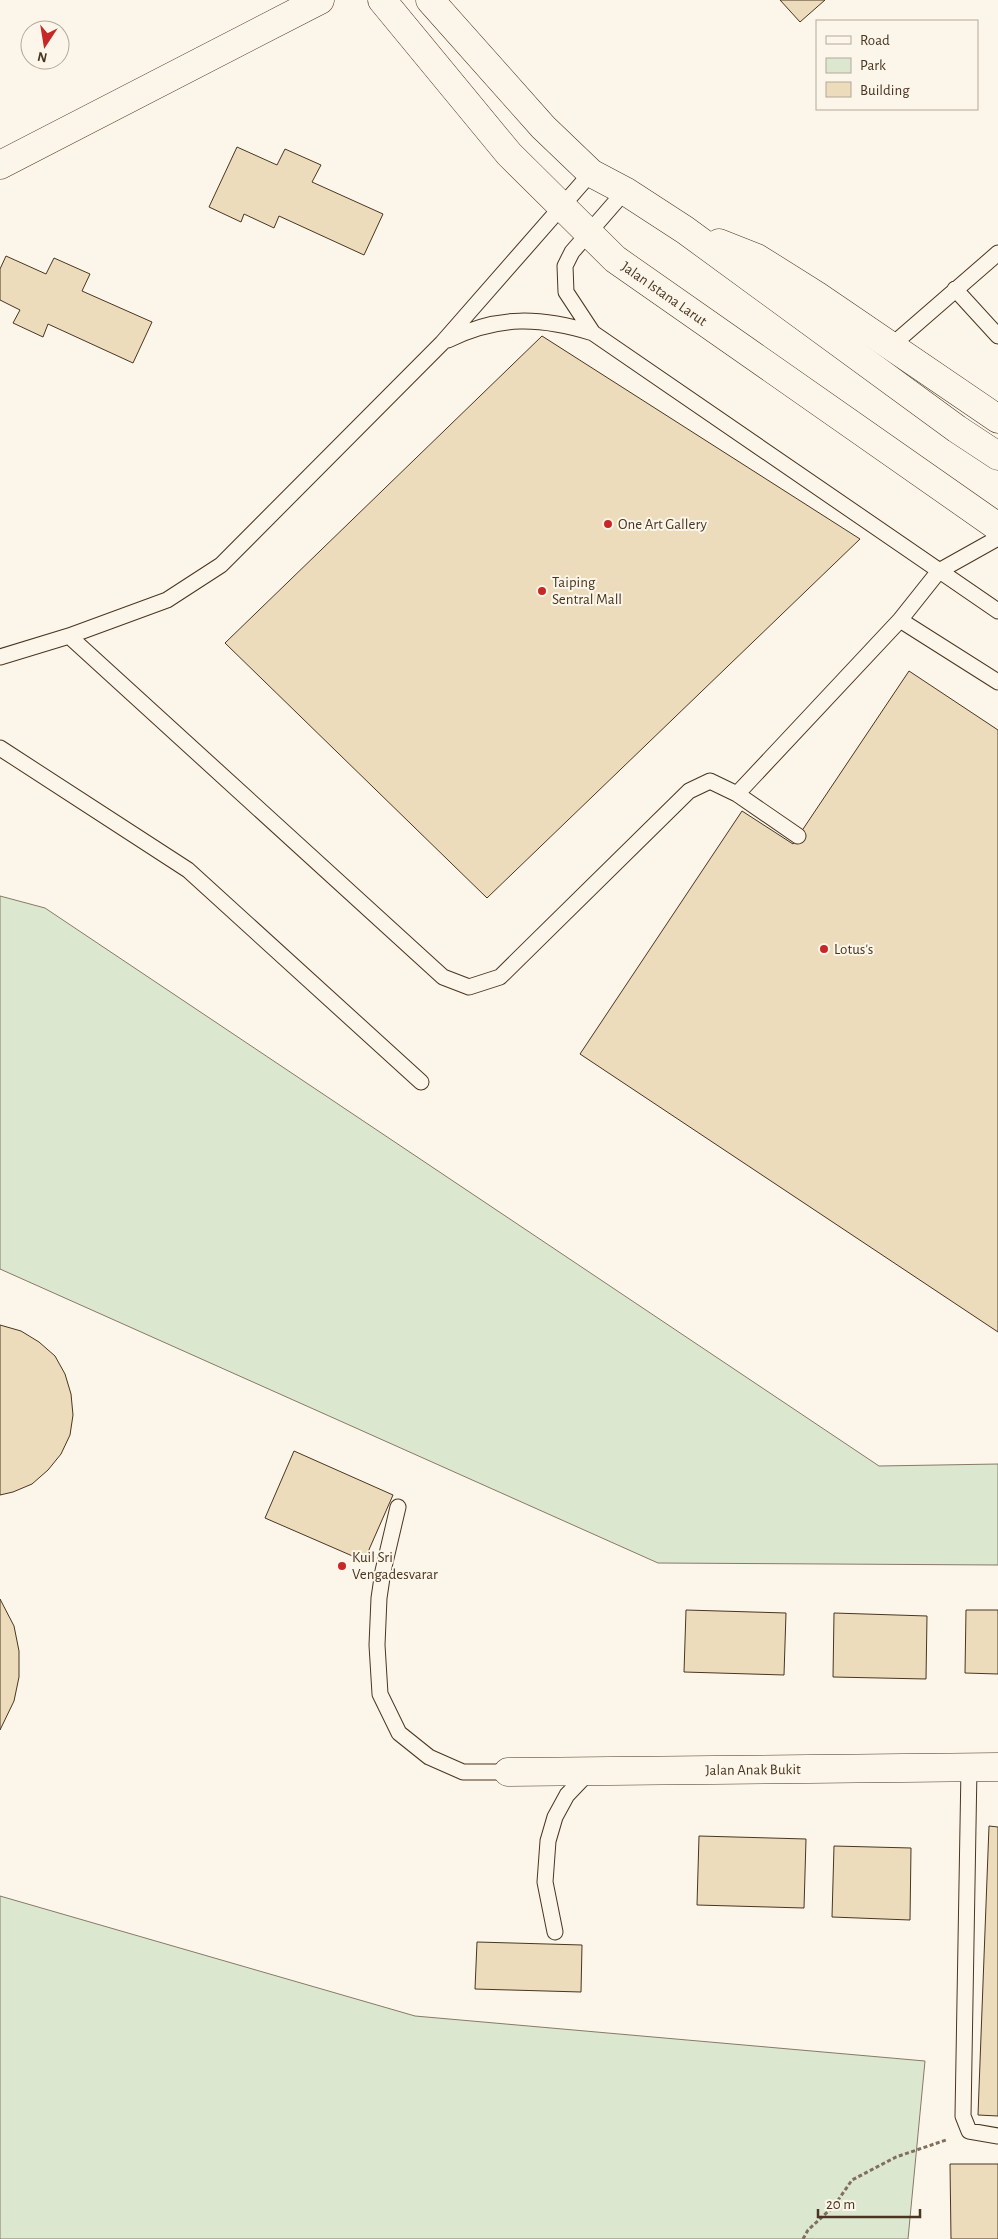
<svg xmlns="http://www.w3.org/2000/svg" width="998" height="2239" viewBox="0 0 998 2239" font-family="'Alegreya Sans',sans-serif">
<style>
.green{fill:#dce7d0;stroke:#887966}
.building{fill:#ecdcbc;stroke:#4a3520}
.lines{fill:none;stroke-linecap:round;stroke-linejoin:round}
.lane-casing{stroke:#4a3520;stroke-width:17}
.street-casing{stroke:#4a3520;stroke-width:29}
.secondary-casing{stroke:#4a3520;stroke-width:29}
.path{stroke:#7f6f5c;stroke-width:3;stroke-dasharray:4 2.5;stroke-linecap:butt}
.lane{stroke:#fbf6e9;stroke-width:15}
.street{stroke:#fbf6e9;stroke-width:28}
.secondary{stroke:#fbf6e9;stroke-width:28}
.poi-dot{fill:#c62828;stroke:#fbf6e9;stroke-width:2}
.labels{text-anchor:middle;stroke-width:4;stroke-linejoin:round;paint-order:stroke}
.street-label{font-size:15px;fill:#4a3520;stroke:#fbf6e9}
.poi-label{font-size:15px;fill:#4a3520;stroke:#fbf6e9;text-anchor:start}
</style>
<rect width="100%" height="100%" fill="#fbf6e9"/>
<path class="green" d="M 0,896 L 45,908 L 879,1466 L 998,1464 L 998,1565 L 658,1563 L 0,1269 Z
M 0,1896 L 415,2016 L 925,2061 L 908,2239 L 0,2239 Z"/>
<path class="building" d="M 780,0 L 825,0 L 800,22 Z
M 237,147 L 277,165 L 285,149 L 321,165 L 312,182 L 383,214 L 364,255 L 279,216 L 274,228 L 244,214 L 241,222 L 209,207 Z
M 6,256 L 46,274 L 54,258 L 90,274 L 82,291 L 152,322 L 133,363 L 48,324 L 43,337 L 13,323 L 20,310 L 0,300 L 0,269 Z
M 542,336 L 860,539 L 487,898 L 225,643 Z
M 909,671 L 998,730 L 998,1332 L 580,1054 L 742,811 L 793,844 Z
M 0,1325 L 21,1331 L 39,1342 L 55,1356 L 65,1374 L 71,1394 L 73,1415 L 70,1435 L 61,1454 L 48,1470 L 32,1484 L 13,1492 L 0,1495 Z
M 294,1451 L 393,1495 L 364,1561 L 265,1518 Z
M 0,1599 L 14,1626 L 19,1651 L 19,1677 L 14,1701 L 0,1730 Z
M 686,1610 L 786,1613 L 784,1675 L 684,1672 Z
M 966,1610 L 998,1610 L 998,1674 L 965,1673 Z
M 834,1613 L 927,1616 L 926,1679 L 833,1677 Z
M 989,1826 L 998,1827 L 998,2116 L 978,2115 Z
M 699,1836 L 806,1839 L 804,1908 L 697,1905 Z
M 834,1846 L 911,1848 L 910,1920 L 832,1917 Z
M 477,1942 L 582,1945 L 581,1992 L 475,1989 Z
M 950,2164 L 998,2164 L 998,2239 L 951,2239 Z"/>
<g class="lines">
<g class="lane-casing">
<path id="lane" d="M 955,289 L 998,336
M 593,333 L 566,292 L 565,266 L 572,252 L 625,191
M 448,340 C 498,315 541,317 593,333 L 998,611
M 891,346 L 998,253
M 900,620 L 998,682
M 69,636 L 443,977 L 469,987 L 500,977 L 689,791 L 710,781 L 737,794 L 900,620 L 939,571 L 998,538
M 0,657 L 69,636 L 167,600 L 221,565 L 442,343 L 591,173
M 0,748 L 188,870 L 421,1082
M 737,794 L 798,836
M 398,1507 L 383,1571 L 379,1598 L 377,1645 L 380,1694 L 399,1733 L 429,1757 L 463,1772 L 508,1772
M 969,1768 L 963,2116 L 969,2131 L 998,2136
M 555,1932 L 545,1882 L 548,1841 L 555,1817 L 567,1795 L 590,1771"/>
</g>
<g class="street-casing">
<g id="street">
<path d="M 0,165 L 320,0"/>
<path id="s1" d="M 508,1772 L 998,1767"/>
</g>
</g>
<g class="secondary-casing">
<g id="secondary">
<path id="s2" d="M 382,0 L 509,154 L 615,259 L 998,527"/>
<path d="M 430,0 L 543,127 L 591,173 L 625,191 L 685,230 L 957,429 L 998,456"/>
<path d="M 719,243 L 757,258 L 816,295 L 998,419"/>
</g>
</g>
<path class="path" d="M 803,2239 L 808,2230 L 834,2206 L 852,2180 L 896,2157 L 946,2140"/>
<use href="#lane" class="lane"/>
<use href="#street" class="street"/>
<use href="#secondary" class="secondary"/>
</g>
<g class="poi-dot">
<circle cx="608" cy="524" r="5"/>
<circle cx="542" cy="591" r="5"/>
<circle cx="824" cy="949" r="5"/>
<circle cx="342" cy="1566" r="5"/>
</g>
<g class="labels">
<g class="street-label">
<text dy="5" stroke="none"><textPath href="#s2" startOffset="409">Jalan Istana Larut</textPath></text>
<text dy="5" stroke="none"><textPath href="#s1" startOffset="245">Jalan Anak Bukit</textPath></text>
</g>
<g class="poi-label">
<text x="618" y="529">One Art Gallery</text>
<text x="552" y="587">Taiping<tspan x="552" dy="17">Sentral Mall</tspan></text>
<text x="834" y="954">Lotus's</text>
<text x="352" y="1562">Kuil Sri<tspan x="352" dy="17">Vengadesvarar</tspan></text>
</g>
</g>
<rect x="816" y="20" width="162" height="90" fill="#fbf6e9" stroke="#b4a999"/>
<rect x="826" y="36" width="25" height="8" fill="#fbf6e9" stroke="#b4a999"/>
<text x="860" y="45" font-size="15" fill="#4a3520">Road</text>
<rect x="826" y="58" width="25" height="15" fill="#dce7d0" stroke="#b4a999"/>
<text x="860" y="70" font-size="15" fill="#4a3520">Park</text>
<rect x="826" y="82" width="25" height="15" fill="#ecdcbc" stroke="#b4a999"/>
<text x="860" y="95" font-size="15" fill="#4a3520">Building</text>
<g transform="translate(45 45) rotate(192)"><circle r="24" fill="#fbf6e9" stroke="#b4a999"/>
<path d="M0-4L9 19L0 12L-9 19Z" fill="#c62828"/>
<text y="-8" font-size="14" font-weight="bold" text-anchor="middle" fill="#4a3520">N</text>
</g>
<path d="M818 2209v8h102v-8" fill="none" stroke="#4a3520" stroke-width="2.5"/>
<text x="826" y="2209" font-size="15" fill="#4a3520" stroke="#fbf6e9" stroke-width="4" paint-order="stroke">20 m</text>
</svg>
